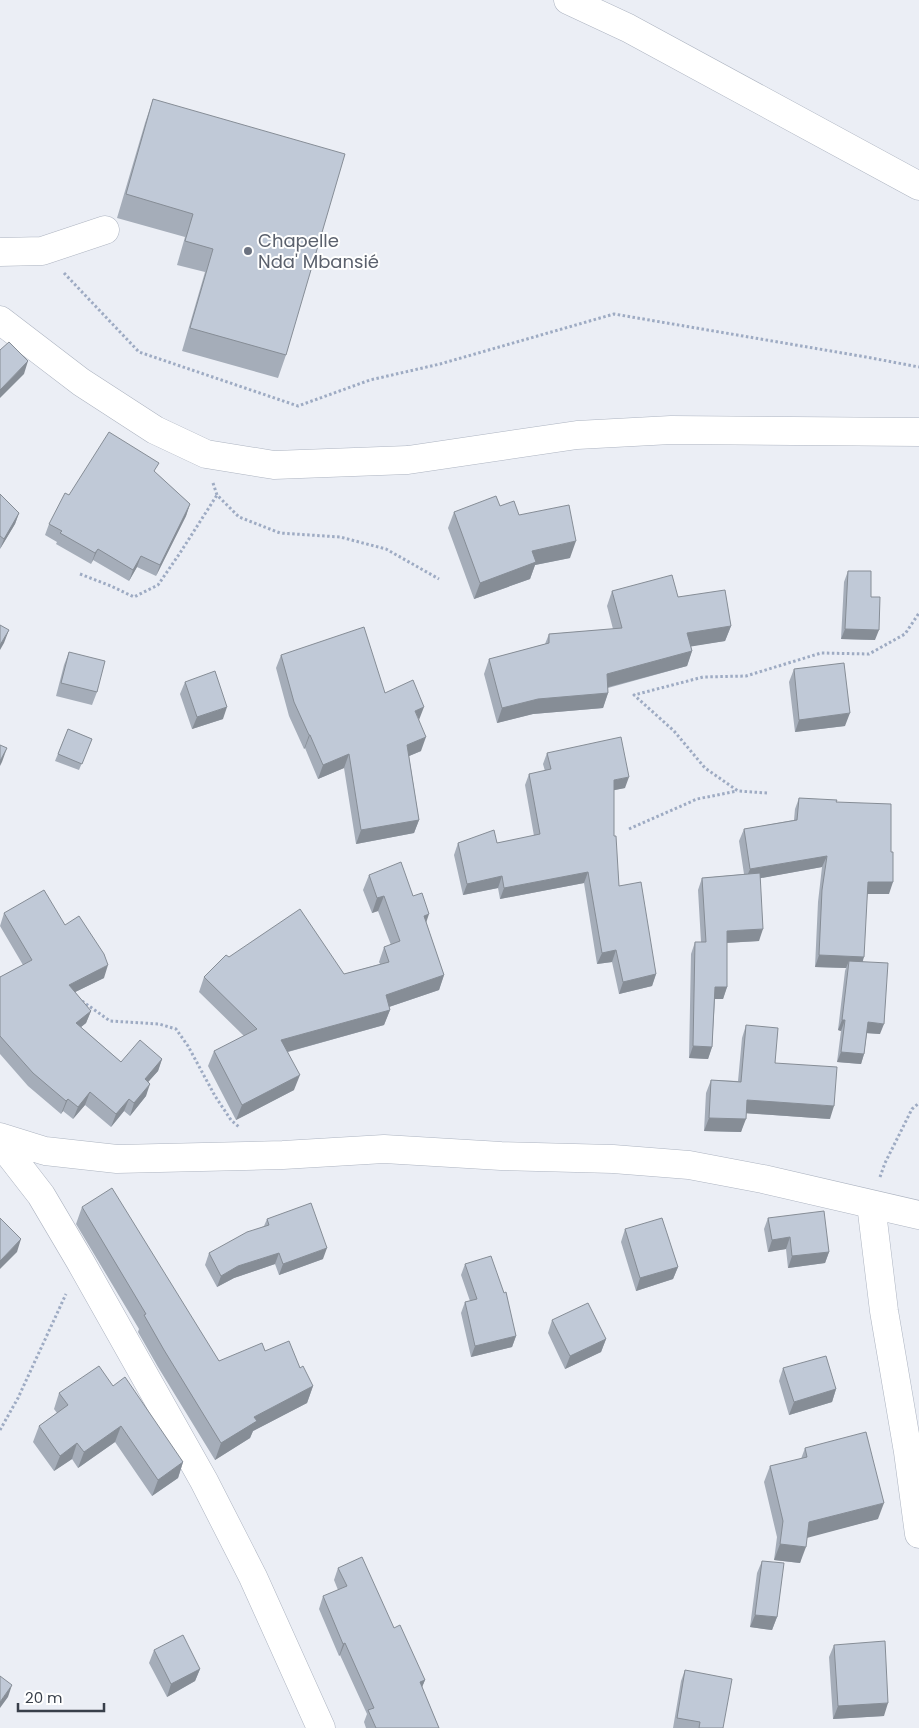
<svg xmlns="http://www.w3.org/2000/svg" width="919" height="1728" viewBox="0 0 919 1728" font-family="Poppins,sans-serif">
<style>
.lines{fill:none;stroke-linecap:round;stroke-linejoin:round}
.minor-casing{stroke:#adb4c1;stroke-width:29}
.path{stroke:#9eabc3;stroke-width:3;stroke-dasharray:2.5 2.5;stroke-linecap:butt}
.minor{stroke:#fff;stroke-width:28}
.wall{fill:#a5adb9}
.shaded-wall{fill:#868d96}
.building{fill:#c0c9d7;stroke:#868d96}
.worship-dot{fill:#6b7280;stroke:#fff;stroke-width:2}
.labels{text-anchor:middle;stroke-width:4;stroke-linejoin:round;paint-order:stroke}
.worship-label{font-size:18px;fill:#5b616d;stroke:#fff;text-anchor:start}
</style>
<rect width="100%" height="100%" fill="#ebeef5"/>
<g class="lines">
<g class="minor-casing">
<path id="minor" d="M 568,0 L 628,28 L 919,186
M 0,252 L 42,251 L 105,230
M 0,320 L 81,382 L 155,430 L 206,454 L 274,465 L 408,460 L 577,435 L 671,430 L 919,432
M 0,1137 L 45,1151 L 117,1159 L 283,1155 L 384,1149 L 501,1156 L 613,1159 L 689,1165 L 763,1179 L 919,1215
M 0,1142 L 41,1195 L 80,1261 L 204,1481 L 253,1577 L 321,1728
M 871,1204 L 884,1311 L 908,1452 L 919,1534"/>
</g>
<path class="path" d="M 64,273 L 139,352 L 298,406 L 370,380 L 440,364 L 614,314 L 866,357 L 919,367
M 213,483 L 217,495 L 239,517 L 280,533 L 340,537 L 386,549 L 439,579
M 80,574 L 111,586 L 134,597 L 158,585 L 180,553 L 217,495
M 767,793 L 738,791 L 705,768 L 674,731 L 634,695 L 703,677 L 746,676 L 821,653 L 869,654 L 905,634 L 919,613
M 629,829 L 697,799 L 737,791
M 82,1001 L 110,1021 L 159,1024 L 176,1029 L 188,1046 L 215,1096 L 231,1120 L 239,1127
M 880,1177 L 885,1163 L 912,1109 L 919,1103
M 0,1430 L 18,1398 L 66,1294"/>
<use href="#minor" class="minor"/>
</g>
<path class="wall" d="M 153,99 L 286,355 L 278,378 L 182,351 L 205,272 L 177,265 L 185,237 L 117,218 L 145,123 Z
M 156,473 L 190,504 L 186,516 L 156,576 L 137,567 L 129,581 L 93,560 L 91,564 L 56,544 L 57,542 L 45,535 L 49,524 L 69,495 Z
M 0,494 L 19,513 L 15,524 L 0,549 Z
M 500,506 L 519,515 L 570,558 L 535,565 L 530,579 L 474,599 L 448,528 L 454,512 Z
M 848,571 L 871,597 L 875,640 L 841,639 L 844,582 Z
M 612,591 L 678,597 L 731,626 L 725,641 L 691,646 L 692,651 L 687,666 L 608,688 L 608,693 L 603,708 L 533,714 L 497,723 L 484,674 L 489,659 L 545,644 L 549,634 L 613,629 L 607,606 Z
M 69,652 L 97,692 L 92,705 L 56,696 L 64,665 Z
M 281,655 L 385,693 L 419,721 L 421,751 L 409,756 L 419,820 L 414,833 L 356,844 L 344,768 L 318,779 L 305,748 L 304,749 L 289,716 L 276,668 Z
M 794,669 L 845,726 L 795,732 L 789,682 Z
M 185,682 L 223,719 L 192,729 L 180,694 Z
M 68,729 L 92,739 L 79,770 L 55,761 Z
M 547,753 L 625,788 L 614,790 L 614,836 L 619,886 L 656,974 L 652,986 L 619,994 L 612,962 L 597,964 L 584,883 L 500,899 L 498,888 L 463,895 L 454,855 L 458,843 L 497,843 L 534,836 L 525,785 L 529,774 L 545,771 L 543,764 Z
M 799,798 L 836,802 L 889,894 L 867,894 L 863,961 L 880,1034 L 867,1033 L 864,1054 L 861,1064 L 837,1062 L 841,1031 L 838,1030 L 845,971 L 846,968 L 815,967 L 818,902 L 822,867 L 760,878 L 759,941 L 727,943 L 727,987 L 723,999 L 715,999 L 712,1047 L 708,1059 L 689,1058 L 691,954 L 695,942 L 701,942 L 698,890 L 702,878 L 744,874 L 739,841 L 744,829 L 794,820 L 795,809 Z
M 369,875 L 413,896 L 426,922 L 444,975 L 439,990 L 389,1007 L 390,1010 L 384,1025 L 288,1052 L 294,1090 L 236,1120 L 208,1066 L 214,1051 L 244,1036 L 199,992 L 204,977 L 229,957 L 344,974 L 380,964 L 379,962 L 384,947 L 391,945 L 378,911 L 372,913 L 363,890 Z
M 4,913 L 65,925 L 104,978 L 75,992 L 91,1011 L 86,1023 L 81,1027 L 121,1062 L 162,1059 L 158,1071 L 148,1082 L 146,1096 L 130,1116 L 124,1111 L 111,1127 L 85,1105 L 73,1119 L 63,1111 L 61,1114 L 28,1086 L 0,1054 L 0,977 L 23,965 L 0,926 Z
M 746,1025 L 775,1063 L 830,1119 L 746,1113 L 741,1132 L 704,1131 L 706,1093 L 711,1080 L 738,1081 L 742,1038 Z
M 82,1207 L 219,1361 L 265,1351 L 300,1368 L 313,1386 L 307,1403 L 253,1431 L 250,1438 L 215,1460 L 158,1367 L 138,1332 L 139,1329 L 76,1224 Z
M 768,1218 L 829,1252 L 825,1263 L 788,1268 L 786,1249 L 768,1252 L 764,1229 Z
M 267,1219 L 323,1259 L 279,1275 L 275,1264 L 234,1278 L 217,1287 L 205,1265 L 209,1253 L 264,1226 Z
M 625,1229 L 678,1267 L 673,1279 L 636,1291 L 621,1242 Z
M 465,1264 L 516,1336 L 512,1347 L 471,1357 L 461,1313 L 465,1302 L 470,1301 L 461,1275 Z
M 552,1320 L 606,1339 L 601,1352 L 565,1369 L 548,1333 Z
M 783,1368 L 836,1389 L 832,1402 L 789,1415 L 779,1381 Z
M 113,1386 L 183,1462 L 178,1478 L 152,1496 L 115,1442 L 78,1468 L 72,1459 L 54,1471 L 33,1442 L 39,1426 L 57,1413 L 54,1409 L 59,1393 Z
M 805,1448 L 878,1519 L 807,1537 L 800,1563 L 774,1560 L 777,1537 L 764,1482 L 770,1466 L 801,1459 Z
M 762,1561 L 777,1617 L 772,1630 L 750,1627 L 757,1573 Z
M 338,1568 L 394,1628 L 425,1680 L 422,1687 L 439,1728 L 366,1728 L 364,1722 L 367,1714 L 340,1655 L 339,1656 L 319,1609 L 323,1596 L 338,1590 L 334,1580 Z
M 834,1645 L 884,1716 L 833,1719 L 829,1657 Z
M 154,1650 L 200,1669 L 195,1681 L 167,1697 L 149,1663 Z
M 685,1670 L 723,1728 L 673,1728 L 681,1681 Z"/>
<path class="shaded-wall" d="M 28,361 L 24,374 L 0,398 L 0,390 Z
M 190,504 L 186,516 L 156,576 L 160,565 Z
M 19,513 L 15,524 L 0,549 L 4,539 Z
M 576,541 L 570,558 L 535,565 L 530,579 L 474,599 L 480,583 L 532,551 Z
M 98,549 L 93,560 L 91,564 L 95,553 Z
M 141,556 L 137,567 L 129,581 L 133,570 Z
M 731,626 L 725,641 L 682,648 L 687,633 Z
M 845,629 L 879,630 L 875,640 L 841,639 Z
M 9,630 L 4,643 L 0,650 L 0,645 Z
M 692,651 L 687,666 L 601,689 L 607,674 Z
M 608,693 L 603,708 L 533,714 L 497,723 L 502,708 L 538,699 Z
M 227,707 L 223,719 L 192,729 L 197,717 Z
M 424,707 L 419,720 L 415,711 Z
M 850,713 L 845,726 L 795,732 L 799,720 Z
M 309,735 L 310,735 L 305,748 L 304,749 Z
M 426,737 L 421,751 L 402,759 L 407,745 Z
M 7,748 L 2,762 L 0,766 L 0,761 Z
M 349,754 L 344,768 L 318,779 L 323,765 Z
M 629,777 L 625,788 L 610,791 L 614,780 Z
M 419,820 L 414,833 L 356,844 L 361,830 Z
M 827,856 L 822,867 L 745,881 L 750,869 Z
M 588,872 L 584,883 L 500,899 L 504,888 Z
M 502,876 L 498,888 L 463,895 L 467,884 Z
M 868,882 L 893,882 L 889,894 L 864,894 Z
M 384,896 L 378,911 L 372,913 L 377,898 Z
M 429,914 L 424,929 L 424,916 Z
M 763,929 L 759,941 L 723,943 L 727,931 Z
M 616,950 L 612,962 L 597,964 L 602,953 Z
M 819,955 L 864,957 L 860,969 L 849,961 L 846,968 L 815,967 Z
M 108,965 L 104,978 L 65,997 L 69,985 Z
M 656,974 L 652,986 L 619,994 L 623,982 Z
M 444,975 L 439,990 L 380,1010 L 386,995 Z
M 715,987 L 727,987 L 723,999 L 711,999 Z
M 390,1010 L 384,1025 L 276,1055 L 281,1040 Z
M 91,1011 L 86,1023 L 71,1035 L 76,1023 Z
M 842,1020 L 845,1020 L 841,1031 L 838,1030 Z
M 868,1022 L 884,1024 L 880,1034 L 865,1033 Z
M 693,1046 L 712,1047 L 708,1059 L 689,1058 Z
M 841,1052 L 864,1054 L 861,1064 L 837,1062 Z
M 162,1059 L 158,1071 L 140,1091 L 145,1079 Z
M 300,1075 L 294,1090 L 236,1120 L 242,1105 Z
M 150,1084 L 146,1096 L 130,1116 L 134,1103 Z
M 90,1092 L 85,1105 L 73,1119 L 78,1107 Z
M 68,1099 L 63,1111 L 61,1114 L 66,1101 Z
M 129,1099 L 124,1111 L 111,1127 L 116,1114 Z
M 747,1100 L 834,1106 L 830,1119 L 742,1113 Z
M 709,1118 L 746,1119 L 741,1132 L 704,1131 Z
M 790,1237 L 786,1249 L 768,1252 L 772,1240 Z
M 21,1239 L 17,1252 L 0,1269 L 0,1261 Z
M 327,1248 L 323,1259 L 279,1275 L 283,1264 Z
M 829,1252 L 825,1263 L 788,1268 L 792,1256 Z
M 279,1253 L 275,1264 L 234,1278 L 217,1287 L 221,1276 L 238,1266 Z
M 678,1267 L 673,1279 L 636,1291 L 640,1278 Z
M 516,1336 L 512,1347 L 471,1357 L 475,1346 Z
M 606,1339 L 601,1352 L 565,1369 L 570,1356 Z
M 313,1386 L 307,1403 L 253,1431 L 250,1438 L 215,1460 L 221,1443 L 254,1417 Z
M 836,1389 L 832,1402 L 789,1415 L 794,1402 Z
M 121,1426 L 115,1442 L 78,1468 L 84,1452 Z
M 77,1443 L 72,1459 L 54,1471 L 60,1456 Z
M 183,1462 L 178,1478 L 152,1496 L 158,1480 Z
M 884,1503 L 878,1519 L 803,1539 L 809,1522 Z
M 780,1544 L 806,1547 L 800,1563 L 774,1560 Z
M 755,1615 L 777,1617 L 772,1630 L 750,1627 Z
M 345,1643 L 340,1655 L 339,1656 L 343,1644 Z
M 200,1669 L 195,1681 L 167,1697 L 171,1684 Z
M 425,1680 L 420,1692 L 420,1682 Z
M 12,1685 L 8,1697 L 0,1708 L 0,1702 Z
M 888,1703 L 884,1716 L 833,1719 L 838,1706 Z"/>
<path class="building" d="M 153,99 L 345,154 L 286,355 L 190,328 L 213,249 L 185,241 L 193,214 L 126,194 Z
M 9,342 L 28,361 L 0,390 L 0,350 Z
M 109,432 L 159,463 L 154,471 L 190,504 L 160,565 L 141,556 L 133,570 L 98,549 L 95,553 L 60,533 L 62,531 L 49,524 L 65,493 L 69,495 Z
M 0,494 L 19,513 L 4,539 L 0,536 Z
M 496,496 L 500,506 L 514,501 L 519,515 L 569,505 L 576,541 L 532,551 L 536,562 L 480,583 L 454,512 Z
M 848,571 L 871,571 L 871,597 L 880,597 L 879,630 L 845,629 Z
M 672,575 L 678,597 L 725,590 L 731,626 L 687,633 L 692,651 L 607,674 L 608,693 L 538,699 L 502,708 L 489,659 L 549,643 L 549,634 L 622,628 L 612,591 Z
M 0,625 L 9,630 L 0,645 Z
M 364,627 L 385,693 L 413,680 L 424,707 L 415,711 L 426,737 L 407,745 L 419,820 L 361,830 L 349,754 L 323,765 L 310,735 L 309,735 L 294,702 L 281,655 Z
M 69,652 L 105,661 L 97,692 L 61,683 Z
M 844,663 L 850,713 L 799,720 L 794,669 Z
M 215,671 L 227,707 L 197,717 L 185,682 Z
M 68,729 L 92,739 L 82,764 L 58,754 Z
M 621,737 L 629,777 L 614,780 L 614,836 L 616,836 L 619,886 L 641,882 L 656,974 L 623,982 L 616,950 L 602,953 L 588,872 L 504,888 L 502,876 L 467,884 L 458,843 L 494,830 L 497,843 L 540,834 L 529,774 L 551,769 L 547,753 Z
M 0,745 L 7,748 L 0,761 Z
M 799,798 L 837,800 L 836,802 L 891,804 L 891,852 L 893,852 L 893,882 L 868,882 L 864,957 L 819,955 L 822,890 L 827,856 L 750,869 L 744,829 L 797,820 Z
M 401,862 L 413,896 L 422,893 L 429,914 L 424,916 L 444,975 L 386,995 L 390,1010 L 281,1040 L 300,1075 L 242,1105 L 214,1051 L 257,1029 L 204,977 L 226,955 L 229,957 L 300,909 L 344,974 L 389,962 L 384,947 L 400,941 L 384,896 L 377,898 L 369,875 Z
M 760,873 L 763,929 L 727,931 L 727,987 L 715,987 L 712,1047 L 693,1046 L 695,942 L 706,942 L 702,878 Z
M 44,890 L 65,925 L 79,916 L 104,954 L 108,965 L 69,985 L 91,1011 L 76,1023 L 121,1062 L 140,1040 L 162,1059 L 145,1079 L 150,1084 L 134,1103 L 129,1099 L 116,1114 L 90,1092 L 78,1107 L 68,1099 L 66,1101 L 33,1073 L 0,1036 L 0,977 L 32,960 L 4,913 Z
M 849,961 L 888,963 L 884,1024 L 868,1022 L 864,1054 L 841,1052 L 845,1020 L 842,1020 Z
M 746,1025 L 778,1028 L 775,1063 L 837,1067 L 834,1106 L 747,1100 L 746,1119 L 709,1118 L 711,1080 L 741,1082 Z
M 112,1188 L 219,1361 L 262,1343 L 265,1351 L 289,1341 L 300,1368 L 303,1366 L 313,1386 L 254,1417 L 257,1421 L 221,1443 L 164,1350 L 144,1315 L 146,1314 L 82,1207 Z
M 311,1203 L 327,1248 L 283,1264 L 279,1253 L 238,1266 L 221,1276 L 209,1253 L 247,1232 L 269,1225 L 267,1219 Z
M 824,1211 L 829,1252 L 792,1256 L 790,1237 L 772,1240 L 768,1218 Z
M 0,1218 L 21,1239 L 0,1261 Z
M 662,1218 L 678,1267 L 640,1278 L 625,1229 Z
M 491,1256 L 504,1293 L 506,1292 L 516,1336 L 475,1346 L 465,1302 L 477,1299 L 465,1264 Z
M 588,1303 L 606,1339 L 570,1356 L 552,1320 Z
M 826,1356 L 836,1389 L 794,1402 L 783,1368 Z
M 99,1366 L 113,1386 L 125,1377 L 183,1462 L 158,1480 L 121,1426 L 84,1452 L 77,1443 L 60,1456 L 39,1426 L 68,1405 L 59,1393 Z
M 866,1432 L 884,1503 L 809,1522 L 806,1547 L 780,1544 L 783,1521 L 770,1466 L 807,1457 L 805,1448 Z
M 362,1557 L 394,1628 L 400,1625 L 425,1680 L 420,1682 L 439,1728 L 376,1728 L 368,1710 L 374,1708 L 345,1643 L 343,1644 L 323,1596 L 347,1586 L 338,1568 Z
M 762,1561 L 784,1563 L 777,1617 L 755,1615 Z
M 183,1635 L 200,1669 L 171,1684 L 154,1650 Z
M 885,1641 L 888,1703 L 838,1706 L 834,1645 Z
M 685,1670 L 732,1679 L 723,1728 L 699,1728 L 700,1722 L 677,1718 Z
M 0,1676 L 12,1685 L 0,1702 Z"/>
<circle class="worship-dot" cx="248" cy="251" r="5"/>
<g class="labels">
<g class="worship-label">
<text x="258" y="247">Chapelle<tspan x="258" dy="21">Nda' Mbansié</tspan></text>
</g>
</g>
<path d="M18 1703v8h86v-8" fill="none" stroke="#383f4a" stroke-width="2.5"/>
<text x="25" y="1703" font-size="15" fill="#383f4a" stroke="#ffffff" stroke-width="4" paint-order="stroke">20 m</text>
</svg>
